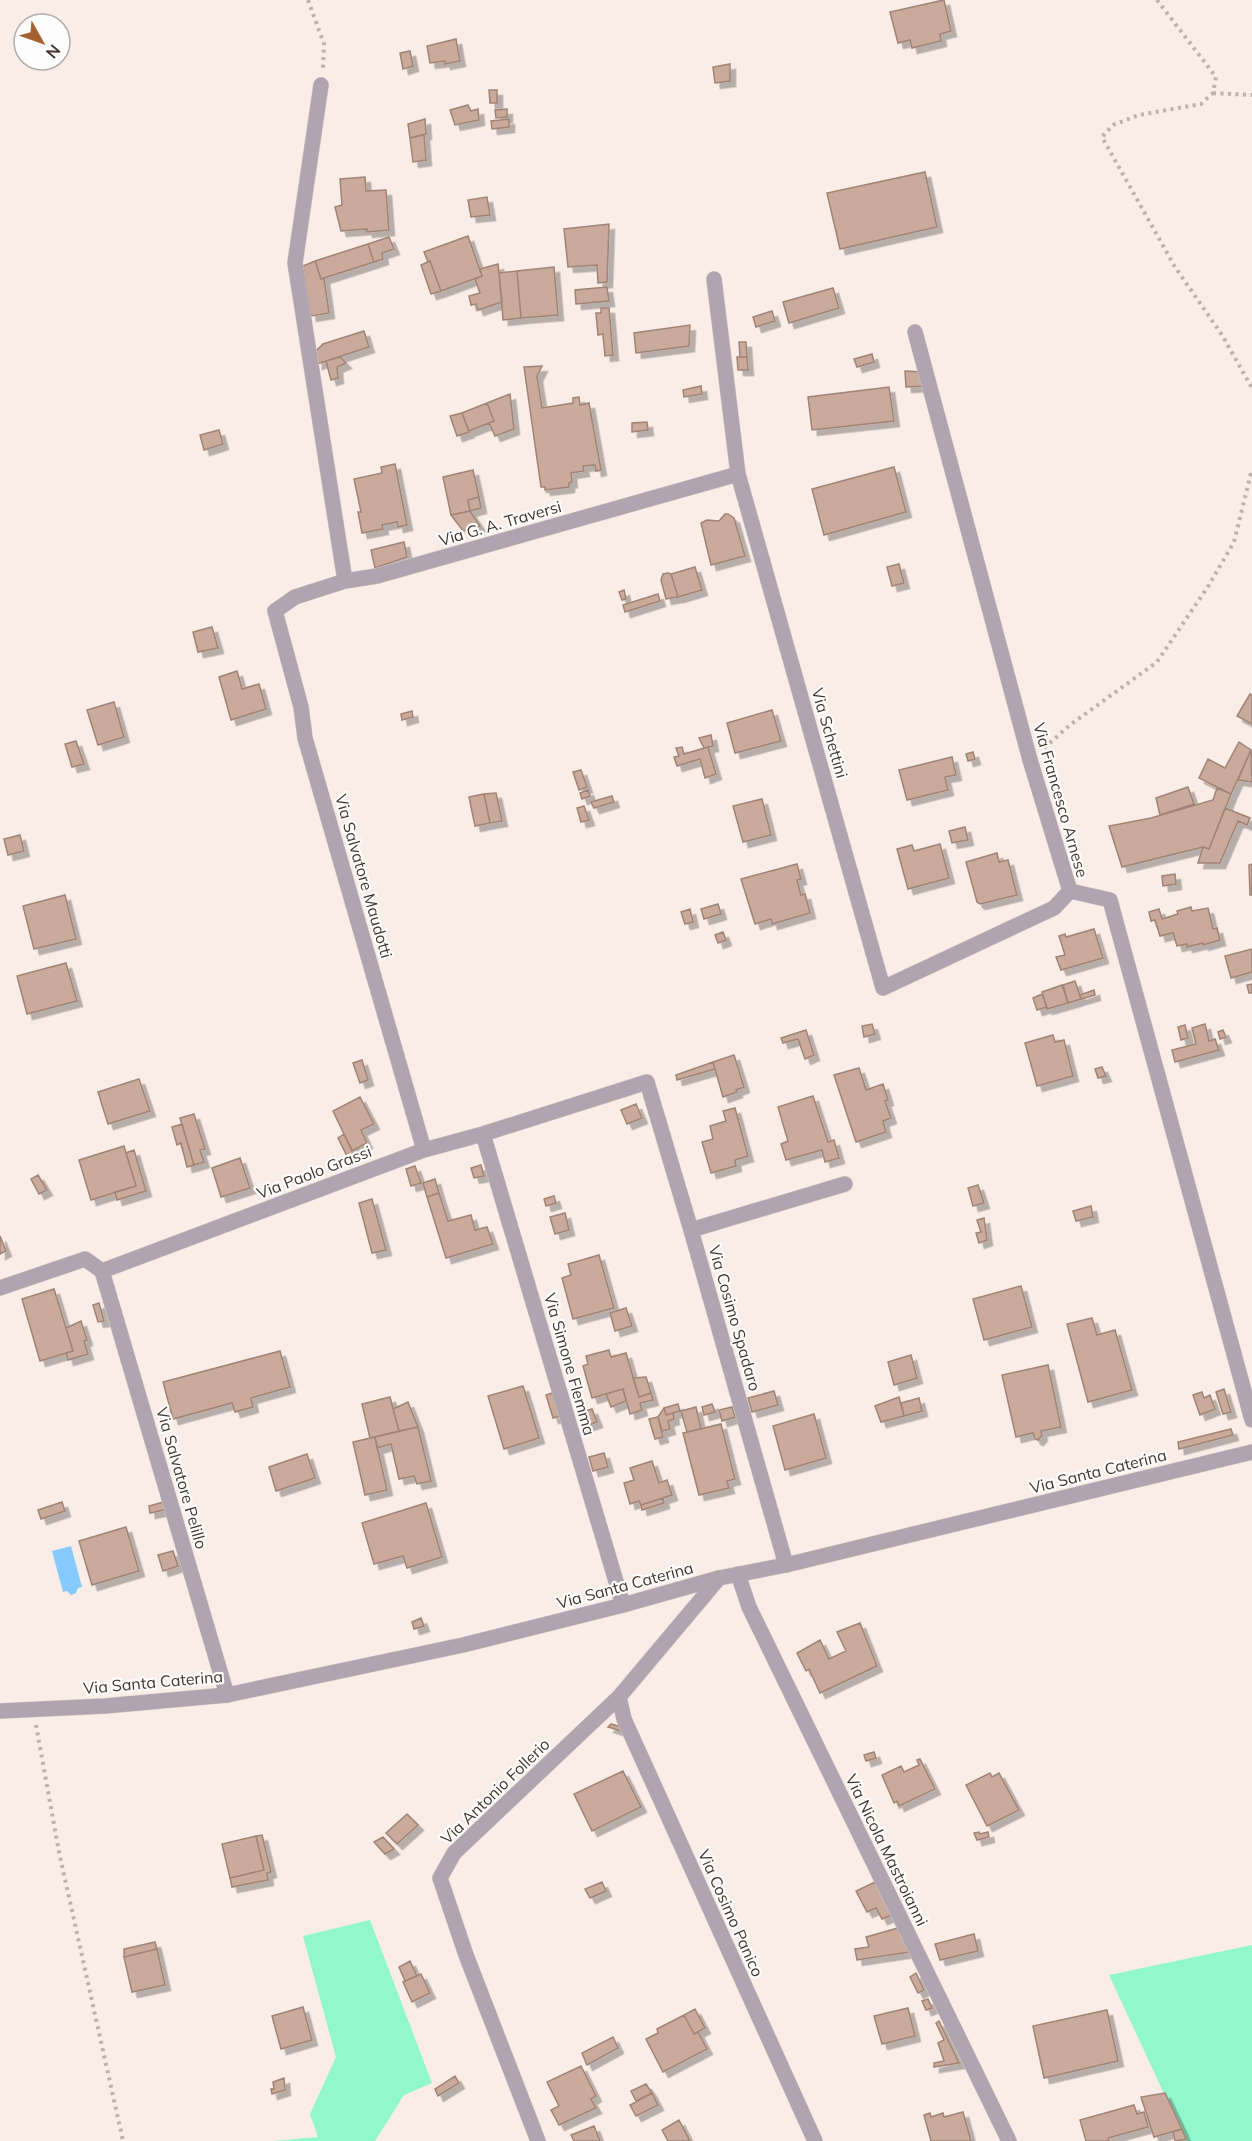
<svg xmlns="http://www.w3.org/2000/svg" width="1252" height="2141" viewBox="0 0 1252 2141" font-family="Mulish,sans-serif">
<style>
.green{fill:#92f8cb}
.water{fill:#86cbff}
.building{fill:#c9aa9b;stroke:#a18475;stroke-width:1.5;filter:url(#shadow)}
.lines{fill:none;stroke-linecap:round;stroke-linejoin:round}
.minor-casing{stroke:#d5c8c2;stroke-width:16}
.tertiary-casing{stroke:#d5c8c2;stroke-width:16}
.path{stroke:#beb2ab;stroke-width:4;stroke-dasharray:3 4.5;stroke-linecap:butt}
.minor{stroke:#afa4af;stroke-width:15}
.tertiary{stroke:#afa4af;stroke-width:15}
.labels{text-anchor:middle;stroke-width:4.5;stroke-linejoin:round;paint-order:stroke}
.street-label{font-size:16px;fill:#42362f;stroke:#fdfdfd}
</style>
<defs>
<filter id="shadow"><feDropShadow dx="5.5" dy="5.5" stdDeviation="0" flood-color="#0004"/></filter>
</defs>
<rect width="100%" height="100%" fill="#faede7"/>
<path class="green" d="M 370,1920 L 432,2083 L 404,2095 L 375,2141 L 272,2141 L 318,2137 L 310,2114 L 336,2057 L 303,1936 Z
M 1252,1945 L 1252,2141 L 1186,2141 L 1109,1975 Z"/>
<path class="water" d="M 71,1546 L 82,1587 L 78,1588 L 76,1593 L 71,1595 L 67,1591 L 63,1592 L 52,1551 Z"/>
<path class="building" d="M 944,0 L 951,31 L 940,34 L 941,41 L 912,48 L 910,40 L 898,43 L 890,12 Z
M 456,39 L 460,61 L 445,64 L 445,61 L 430,63 L 427,46 Z
M 410,51 L 413,66 L 403,69 L 400,53 Z
M 730,64 L 730,81 L 715,83 L 713,67 Z
M 489,90 L 497,90 L 497,103 L 490,103 Z
M 468,105 L 471,111 L 478,109 L 479,120 L 455,125 L 450,110 Z
M 507,109 L 507,117 L 496,118 L 495,110 Z
M 425,119 L 426,134 L 410,138 L 408,124 Z
M 509,119 L 509,127 L 492,129 L 491,121 Z
M 424,135 L 426,160 L 413,162 L 410,138 Z
M 925,172 L 937,227 L 840,249 L 827,193 Z
M 365,177 L 366,191 L 386,190 L 389,230 L 367,232 L 367,229 L 341,231 L 335,207 L 342,205 L 340,179 Z
M 487,197 L 490,215 L 471,217 L 468,200 Z
M 609,224 L 607,282 L 598,283 L 597,265 L 568,267 L 564,229 Z
M 468,236 L 482,276 L 441,291 L 430,261 L 428,262 L 424,252 Z
M 389,237 L 394,249 L 382,253 L 383,259 L 374,262 L 368,244 Z
M 368,244 L 374,262 L 321,279 L 315,261 Z
M 315,261 L 321,279 L 324,278 L 329,313 L 311,316 L 303,266 Z
M 430,261 L 441,291 L 431,294 L 421,265 Z
M 498,264 L 502,302 L 478,310 L 476,304 L 471,305 L 469,296 L 480,293 L 475,279 L 482,276 L 480,269 Z
M 554,267 L 558,315 L 521,318 L 517,271 Z
M 517,271 L 521,318 L 503,320 L 499,273 Z
M 607,287 L 609,301 L 576,304 L 575,290 Z
M 833,288 L 839,308 L 789,323 L 783,302 Z
M 601,308 L 609,308 L 613,355 L 605,356 L 603,334 L 598,335 L 596,313 L 601,313 Z
M 772,311 L 775,321 L 756,327 L 753,317 Z
M 690,325 L 689,346 L 636,353 L 634,333 Z
M 364,331 L 369,347 L 317,364 L 316,351 L 323,344 Z
M 739,342 L 746,342 L 747,357 L 740,357 Z
M 872,354 L 874,362 L 857,367 L 854,359 Z
M 340,357 L 346,363 L 337,367 L 338,378 L 331,380 L 326,361 Z
M 737,357 L 747,357 L 748,370 L 738,370 Z
M 542,366 L 537,376 L 542,408 L 573,403 L 573,398 L 579,397 L 580,405 L 589,403 L 601,470 L 596,471 L 595,465 L 583,466 L 584,471 L 571,473 L 572,482 L 569,483 L 569,487 L 545,490 L 545,487 L 541,487 L 524,367 Z
M 905,371 L 923,372 L 927,386 L 906,387 Z
M 701,386 L 702,394 L 684,397 L 683,390 Z
M 889,387 L 894,421 L 812,430 L 808,397 Z
M 510,394 L 514,429 L 495,436 L 489,423 L 494,421 L 487,403 Z
M 487,403 L 494,421 L 469,431 L 462,413 Z
M 462,413 L 469,432 L 457,436 L 450,416 Z
M 647,422 L 648,430 L 632,432 L 632,423 Z
M 219,430 L 223,444 L 204,450 L 200,435 Z
M 395,464 L 407,525 L 398,527 L 397,522 L 382,525 L 383,529 L 362,533 L 358,512 L 361,512 L 354,479 L 382,473 L 381,467 Z
M 894,467 L 906,512 L 824,535 L 812,489 Z
M 473,470 L 479,497 L 468,500 L 470,511 L 451,515 L 443,477 Z
M 479,497 L 481,508 L 470,511 L 468,500 Z
M 470,511 L 480,526 L 463,531 L 451,515 Z
M 725,514 L 728,514 L 734,518 L 745,556 L 711,565 L 701,523 L 707,520 L 719,521 Z
M 404,542 L 407,557 L 375,568 L 371,550 Z
M 899,564 L 904,583 L 892,586 L 887,567 Z
M 695,567 L 702,590 L 678,597 L 671,574 Z
M 668,573 L 671,574 L 678,597 L 666,599 L 661,580 L 663,574 Z
M 624,590 L 626,599 L 622,600 L 619,592 Z
M 658,594 L 660,601 L 625,612 L 623,605 Z
M 212,627 L 218,648 L 198,652 L 193,632 Z
M 237,671 L 242,689 L 259,684 L 266,709 L 231,720 L 219,677 Z
M 1250,694 L 1252,695 L 1252,724 L 1237,716 Z
M 114,702 L 124,737 L 98,745 L 87,710 Z
M 772,710 L 781,741 L 735,753 L 727,723 Z
M 412,711 L 413,717 L 402,720 L 401,714 Z
M 711,735 L 713,746 L 704,748 L 699,738 Z
M 76,741 L 84,764 L 72,767 L 65,744 Z
M 1239,742 L 1251,750 L 1231,794 L 1199,778 L 1208,759 L 1225,768 Z
M 682,747 L 684,754 L 708,747 L 716,774 L 705,778 L 700,759 L 677,766 L 674,757 L 679,756 L 676,748 Z
M 1251,750 L 1252,782 L 1238,780 Z
M 973,752 L 975,759 L 968,761 L 966,754 Z
M 952,757 L 956,775 L 945,777 L 948,790 L 907,800 L 899,770 Z
M 581,770 L 587,787 L 579,790 L 573,772 Z
M 1188,787 L 1194,804 L 1160,815 L 1156,798 Z
M 1217,788 L 1231,794 L 1209,849 L 1203,847 L 1122,867 L 1109,826 L 1151,818 L 1213,800 Z
M 588,790 L 590,796 L 582,799 L 580,793 Z
M 496,793 L 502,821 L 490,823 L 484,794 Z
M 484,794 L 490,823 L 475,826 L 469,797 Z
M 612,796 L 614,802 L 594,808 L 591,802 Z
M 762,799 L 771,835 L 743,842 L 733,806 Z
M 584,806 L 589,820 L 581,822 L 577,808 Z
M 1225,808 L 1250,818 L 1247,825 L 1238,821 L 1220,863 L 1198,863 L 1203,847 L 1209,849 Z
M 965,827 L 968,840 L 952,843 L 949,831 Z
M 20,835 L 24,851 L 8,855 L 4,839 Z
M 940,844 L 949,878 L 908,889 L 897,849 L 912,845 L 914,851 Z
M 997,853 L 999,862 L 1008,860 L 1017,895 L 980,904 L 977,902 L 966,862 Z
M 797,864 L 801,879 L 797,880 L 801,895 L 805,894 L 810,913 L 772,924 L 771,919 L 755,924 L 741,879 Z
M 1252,864 L 1252,895 L 1250,895 L 1249,865 Z
M 1175,874 L 1176,884 L 1163,886 L 1162,876 Z
M 65,895 L 76,939 L 34,949 L 23,906 Z
M 718,904 L 721,914 L 704,919 L 701,909 Z
M 1191,907 L 1192,911 L 1208,908 L 1213,929 L 1217,928 L 1220,940 L 1203,945 L 1203,943 L 1187,947 L 1187,944 L 1177,946 L 1173,933 L 1160,936 L 1155,920 L 1151,921 L 1149,912 L 1159,909 L 1162,919 L 1178,914 L 1177,911 Z
M 690,909 L 693,922 L 685,924 L 681,912 Z
M 1094,929 L 1103,958 L 1061,970 L 1056,957 L 1065,955 L 1059,936 L 1065,934 L 1066,937 Z
M 723,932 L 726,940 L 718,943 L 715,935 Z
M 1252,949 L 1252,972 L 1231,978 L 1225,956 Z
M 66,963 L 77,1001 L 27,1014 L 17,976 Z
M 1075,981 L 1081,999 L 1068,1003 L 1063,985 Z
M 1252,984 L 1252,993 L 1249,993 L 1247,985 Z
M 1062,985 L 1068,1003 L 1047,1009 L 1042,992 Z
M 1094,990 L 1095,995 L 1081,999 L 1080,995 Z
M 1042,994 L 1047,1007 L 1037,1010 L 1033,998 Z
M 872,1024 L 875,1034 L 864,1037 L 862,1026 Z
M 1205,1024 L 1209,1041 L 1215,1039 L 1219,1050 L 1175,1062 L 1172,1050 L 1196,1044 L 1192,1028 Z
M 1185,1025 L 1188,1038 L 1181,1040 L 1178,1027 Z
M 806,1030 L 814,1055 L 805,1059 L 798,1039 L 783,1043 L 781,1038 Z
M 1223,1030 L 1226,1037 L 1220,1039 L 1218,1032 Z
M 1053,1035 L 1055,1042 L 1064,1040 L 1073,1076 L 1037,1086 L 1025,1043 Z
M 734,1055 L 744,1087 L 736,1090 L 737,1092 L 723,1097 L 713,1062 Z
M 362,1060 L 368,1080 L 360,1083 L 353,1063 Z
M 713,1062 L 715,1069 L 677,1080 L 676,1075 Z
M 1102,1067 L 1106,1076 L 1098,1078 L 1095,1069 Z
M 859,1068 L 866,1090 L 883,1084 L 888,1100 L 885,1101 L 891,1118 L 883,1121 L 886,1132 L 856,1142 L 834,1075 Z
M 139,1079 L 150,1111 L 108,1124 L 98,1092 Z
M 813,1096 L 828,1142 L 834,1140 L 839,1158 L 825,1162 L 822,1150 L 786,1160 L 781,1144 L 788,1141 L 778,1107 Z
M 360,1097 L 374,1124 L 361,1130 L 367,1143 L 352,1151 L 333,1111 Z
M 636,1104 L 642,1118 L 627,1124 L 621,1110 Z
M 735,1108 L 748,1156 L 735,1160 L 736,1166 L 711,1173 L 702,1142 L 713,1139 L 710,1126 L 726,1121 L 723,1111 Z
M 194,1114 L 205,1149 L 200,1150 L 204,1162 L 194,1165 L 180,1118 Z
M 182,1124 L 194,1165 L 187,1167 L 181,1143 L 177,1145 L 172,1127 Z
M 344,1134 L 354,1154 L 347,1156 L 338,1138 Z
M 124,1146 L 136,1186 L 91,1200 L 79,1160 Z
M 134,1150 L 146,1191 L 117,1200 L 115,1192 L 136,1186 L 126,1153 Z
M 240,1158 L 250,1188 L 221,1197 L 212,1168 Z
M 481,1165 L 484,1176 L 474,1178 L 471,1168 Z
M 415,1166 L 421,1183 L 411,1186 L 406,1169 Z
M 38,1175 L 47,1190 L 39,1194 L 31,1179 Z
M 435,1179 L 439,1193 L 427,1197 L 423,1183 Z
M 978,1185 L 984,1203 L 973,1206 L 968,1188 Z
M 439,1193 L 448,1221 L 471,1215 L 475,1230 L 487,1227 L 493,1244 L 446,1258 L 427,1197 Z
M 554,1196 L 556,1203 L 546,1206 L 544,1199 Z
M 372,1199 L 386,1250 L 372,1253 L 359,1203 Z
M 1091,1206 L 1093,1217 L 1076,1221 L 1073,1211 Z
M 565,1213 L 569,1230 L 555,1234 L 550,1217 Z
M 984,1218 L 987,1240 L 979,1243 L 976,1233 L 981,1232 L 977,1220 Z
M 0,1236 L 6,1251 L 0,1254 Z
M 599,1255 L 614,1308 L 573,1319 L 562,1278 L 571,1275 L 568,1264 Z
M 1021,1286 L 1032,1327 L 984,1340 L 973,1299 Z
M 54,1289 L 73,1351 L 40,1361 L 22,1299 Z
M 99,1303 L 104,1321 L 98,1322 L 93,1305 Z
M 626,1308 L 632,1326 L 615,1331 L 610,1313 Z
M 1092,1318 L 1097,1335 L 1115,1330 L 1132,1390 L 1088,1402 L 1067,1324 Z
M 81,1321 L 87,1340 L 84,1341 L 88,1354 L 68,1360 L 66,1353 L 73,1351 L 66,1328 Z
M 609,1350 L 611,1357 L 626,1353 L 639,1397 L 651,1393 L 653,1400 L 640,1403 L 642,1410 L 630,1414 L 623,1389 L 592,1398 L 583,1366 L 588,1364 L 586,1356 Z
M 280,1351 L 290,1387 L 251,1398 L 253,1407 L 235,1412 L 232,1403 L 173,1419 L 163,1382 Z
M 911,1355 L 917,1378 L 894,1385 L 888,1362 Z
M 1048,1365 L 1061,1427 L 1041,1431 L 1042,1435 L 1038,1440 L 1035,1439 L 1033,1433 L 1016,1437 L 1002,1375 Z
M 646,1377 L 651,1393 L 639,1397 L 633,1378 Z
M 523,1386 L 539,1438 L 504,1449 L 488,1396 Z
M 623,1389 L 626,1401 L 611,1407 L 606,1394 Z
M 1224,1389 L 1231,1412 L 1223,1414 L 1216,1392 Z
M 774,1391 L 778,1405 L 752,1412 L 748,1398 Z
M 1202,1392 L 1204,1398 L 1210,1395 L 1215,1409 L 1200,1415 L 1193,1395 Z
M 552,1393 L 560,1416 L 553,1418 L 546,1395 Z
M 390,1397 L 399,1431 L 370,1438 L 362,1404 Z
M 899,1397 L 904,1416 L 881,1422 L 875,1406 Z
M 919,1398 L 922,1411 L 904,1416 L 901,1403 Z
M 408,1402 L 418,1427 L 399,1431 L 393,1409 Z
M 678,1404 L 680,1411 L 666,1415 L 664,1408 Z
M 712,1404 L 715,1412 L 704,1415 L 702,1407 Z
M 696,1407 L 701,1429 L 687,1432 L 681,1411 Z
M 732,1407 L 735,1417 L 722,1421 L 719,1410 Z
M 664,1408 L 666,1415 L 673,1413 L 674,1419 L 668,1421 L 670,1429 L 662,1431 L 658,1417 Z
M 592,1409 L 597,1422 L 585,1426 L 580,1413 Z
M 814,1414 L 826,1458 L 785,1470 L 773,1426 Z
M 658,1417 L 663,1437 L 655,1439 L 649,1419 Z
M 721,1424 L 735,1479 L 727,1481 L 729,1488 L 699,1495 L 683,1433 Z
M 418,1427 L 431,1481 L 417,1484 L 414,1476 L 399,1479 L 391,1444 L 377,1448 L 375,1437 Z
M 1231,1429 L 1233,1435 L 1179,1449 L 1178,1442 Z
M 375,1437 L 387,1490 L 365,1495 L 353,1442 Z
M 604,1453 L 608,1467 L 593,1471 L 589,1457 Z
M 307,1454 L 315,1478 L 276,1491 L 269,1467 Z
M 652,1461 L 659,1483 L 667,1480 L 672,1495 L 641,1505 L 639,1501 L 630,1504 L 624,1483 L 634,1480 L 630,1468 Z
M 663,1498 L 664,1503 L 642,1510 L 641,1505 Z
M 167,1501 L 169,1509 L 150,1513 L 149,1506 Z
M 62,1502 L 65,1511 L 41,1519 L 38,1510 Z
M 426,1503 L 442,1557 L 407,1568 L 403,1556 L 374,1564 L 362,1523 Z
M 126,1527 L 139,1571 L 92,1585 L 79,1541 Z
M 173,1551 L 178,1566 L 163,1571 L 158,1555 Z
M 421,1618 L 424,1626 L 414,1629 L 412,1622 Z
M 860,1623 L 877,1666 L 820,1693 L 809,1669 L 806,1671 L 797,1653 L 820,1640 L 829,1659 L 846,1651 L 837,1632 Z
M 611,1724 L 622,1727 L 621,1731 L 608,1727 Z
M 874,1752 L 876,1758 L 866,1761 L 864,1755 Z
M 920,1759 L 935,1789 L 899,1806 L 897,1801 L 894,1803 L 882,1775 L 901,1766 L 904,1772 L 919,1765 L 917,1760 Z
M 623,1771 L 641,1807 L 592,1831 L 574,1794 Z
M 990,1773 L 992,1777 L 999,1773 L 1019,1810 L 987,1826 L 966,1785 Z
M 407,1814 L 418,1825 L 397,1844 L 386,1833 Z
M 979,1832 L 980,1834 L 988,1832 L 989,1837 L 977,1840 L 974,1833 Z
M 262,1835 L 271,1872 L 267,1873 L 268,1880 L 232,1887 L 230,1878 L 264,1870 L 256,1836 Z
M 256,1836 L 264,1870 L 230,1878 L 222,1844 Z
M 383,1837 L 394,1849 L 385,1854 L 374,1842 Z
M 602,1882 L 606,1891 L 590,1898 L 585,1889 Z
M 875,1882 L 892,1915 L 882,1919 L 876,1908 L 867,1912 L 856,1891 Z
M 898,1928 L 910,1952 L 857,1960 L 855,1949 L 869,1947 L 866,1937 Z
M 974,1934 L 978,1951 L 940,1960 L 935,1944 Z
M 155,1942 L 157,1949 L 124,1957 L 124,1949 Z
M 157,1949 L 165,1985 L 132,1992 L 124,1957 Z
M 410,1961 L 417,1976 L 405,1981 L 399,1967 Z
M 916,1973 L 924,1990 L 918,1993 L 910,1977 Z
M 421,1974 L 430,1993 L 412,2002 L 403,1982 Z
M 928,1999 L 932,2008 L 926,2010 L 922,2001 Z
M 303,2007 L 312,2040 L 281,2049 L 272,2016 Z
M 908,2008 L 915,2036 L 882,2044 L 874,2016 Z
M 695,2009 L 705,2028 L 694,2034 L 684,2015 Z
M 1107,2010 L 1118,2061 L 1044,2078 L 1033,2026 Z
M 684,2015 L 694,2034 L 698,2032 L 707,2049 L 663,2072 L 646,2039 L 658,2033 L 657,2029 Z
M 939,2021 L 959,2063 L 934,2067 L 934,2063 L 944,2061 L 938,2043 L 944,2040 L 936,2023 Z
M 613,2037 L 618,2048 L 587,2065 L 582,2053 Z
M 581,2066 L 596,2096 L 591,2099 L 596,2108 L 559,2125 L 551,2110 L 559,2106 L 547,2082 Z
M 455,2076 L 459,2083 L 438,2096 L 435,2089 Z
M 284,2078 L 285,2090 L 272,2094 L 271,2089 L 274,2089 L 273,2082 Z
M 646,2084 L 652,2093 L 636,2101 L 631,2091 Z
M 652,2093 L 658,2105 L 636,2116 L 630,2105 Z
M 1165,2093 L 1182,2129 L 1154,2137 L 1141,2097 Z
M 1134,2105 L 1137,2114 L 1144,2112 L 1148,2127 L 1108,2138 L 1109,2141 L 1086,2141 L 1080,2120 Z
M 963,2112 L 971,2141 L 931,2141 L 924,2115 L 930,2113 L 931,2117 L 943,2113 L 944,2117 Z
M 679,2120 L 690,2141 L 668,2141 L 662,2130 Z
M 594,2126 L 600,2141 L 574,2141 L 571,2135 Z
M 1182,2129 L 1186,2139 L 1175,2141 L 1173,2132 Z"/>
<g class="lines">
<g class="minor-casing">
<path id="minor" d="M 321,85 L 295,263 L 345,581
M 714,279 L 738,474 L 883,988 L 1054,908 L 1070,891
M 915,332 L 1030,760 L 1070,891 L 1110,900 L 1252,1420
M 483,1134 L 623,1605
M 424,1150 L 305,738 L 301,707 L 275,611 L 295,597 L 345,581 L 377,576 L 738,474
M 691,1230 L 845,1184
M 102,1271 L 227,1695
M 0,1288 L 85,1259 L 102,1271 L 424,1150 L 483,1134 L 647,1082 L 691,1230 L 786,1565
M 738,1574 L 749,1607 L 1009,2141
M 619,1697 L 624,1719 L 815,2141
M 538,2141 L 466,1955 L 440,1878 L 454,1853 L 619,1697 L 719,1578"/>
</g>
<g class="tertiary-casing">
<path id="tertiary" d="M 0,1711 L 105,1706 L 227,1695 L 463,1645 L 623,1605 L 719,1578 L 786,1565 L 1252,1452"/>
</g>
<path class="path" d="M 308,0 L 324,44 L 323,68
M 1157,0 L 1216,77 L 1213,93 L 1201,104 L 1139,115 L 1113,125 L 1102,137 L 1175,267 L 1222,335 L 1252,388
M 1213,93 L 1252,95
M 1044,748 L 1070,725 L 1157,662 L 1209,585 L 1234,542 L 1252,469
M 36,1725 L 59,1852 L 123,2141"/>
<use href="#minor" class="minor"/>
<use href="#tertiary" class="tertiary"/>
</g>
<g class="labels">
<g class="street-label">
<text transform="translate(500 523) rotate(-16)" y="6">Via G. A. Traversi</text>
<text transform="translate(830 733) rotate(74)" y="6">Via Schettini</text>
<text transform="translate(1061 800) rotate(74)" y="6">Via Francesco Arnese</text>
<text transform="translate(364 876) rotate(74)" y="6">Via Salvatore Maudotti</text>
<text transform="translate(314 1172) rotate(-21)" y="6">Via Paolo Grassi</text>
<text transform="translate(735 1318) rotate(74)" y="6">Via Cosimo Spadaro</text>
<text transform="translate(570 1364) rotate(74)" y="6">Via Simone Flemma</text>
<text transform="translate(1098 1471) rotate(-14)" y="6">Via Santa Caterina</text>
<text transform="translate(182 1478) rotate(74)" y="6">Via Salvatore Pelillo</text>
<text transform="translate(625 1585) rotate(-15)" y="6">Via Santa Caterina</text>
<text transform="translate(153 1682) rotate(-5)" y="6">Via Santa Caterina</text>
<text transform="translate(495 1791) rotate(-44)" y="6">Via Antonio Follerio</text>
<text transform="translate(887 1850) rotate(64)" y="6">Via Nicola Mastroianni</text>
<text transform="translate(731 1913) rotate(66)" y="6">Via Cosimo Panico</text>
</g>
</g>
<g transform="translate(42 42) rotate(130)"><circle r="28" fill="#fdfdfd" stroke="#b2adab" stroke-width="1.5"/>
<path d="M0-4.5L10 22L0 15L-10 22Z" fill="#a56230"/>
<text y="-9" font-size="16" font-weight="bold" text-anchor="middle" fill="#42362f">N</text>
</g>
</svg>
